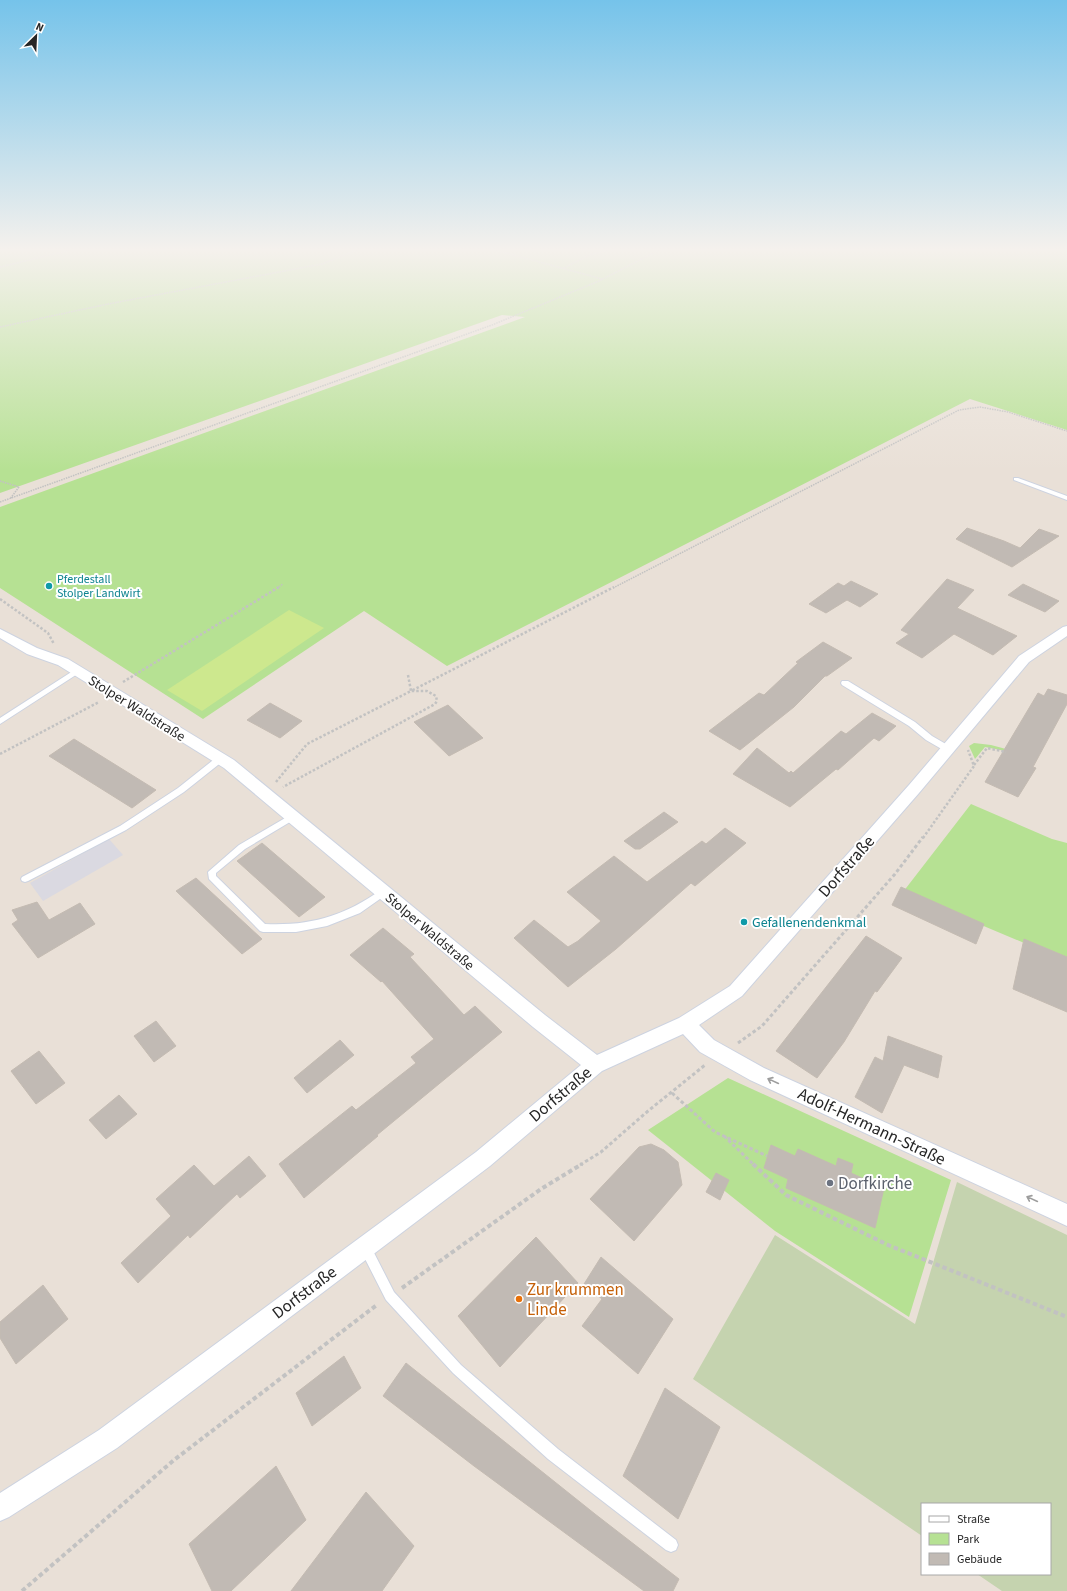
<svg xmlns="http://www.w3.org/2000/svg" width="1067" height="1591" viewBox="0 0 1067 1591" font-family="'Source Sans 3',sans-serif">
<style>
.industrial{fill:#dad9e1}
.green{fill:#b6e193}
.cemetery{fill:#c5d3af}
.pitch{fill:#cde88e}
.building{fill:#c1bab4;stroke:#c4bbb2}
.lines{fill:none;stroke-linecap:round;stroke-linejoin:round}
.lane-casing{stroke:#cdd3e0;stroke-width:2}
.street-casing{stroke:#cdd3e0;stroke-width:2}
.path-far3{stroke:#c2c2c2;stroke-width:1.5;stroke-dasharray:1.5 1;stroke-linecap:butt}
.path-far2{stroke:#c2c2c2;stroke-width:2.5;stroke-dasharray:2.5 2;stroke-linecap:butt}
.path-far1{stroke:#c2c2c2;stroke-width:3;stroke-dasharray:3.5 2.5;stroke-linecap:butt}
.path{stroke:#c2c2c2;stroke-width:4;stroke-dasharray:4.5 3;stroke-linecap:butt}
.lane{fill:#fff;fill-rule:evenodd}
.street{fill:#fff;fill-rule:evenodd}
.oneway{stroke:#9d9d9d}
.culture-dot{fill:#0f9aa8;stroke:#fff;stroke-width:1.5}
.worship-dot{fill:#6b7280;stroke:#fff;stroke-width:1.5}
.food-dot{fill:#e8710a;stroke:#fff;stroke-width:1.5}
.labels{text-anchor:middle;stroke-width:4;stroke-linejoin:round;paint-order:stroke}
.far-culture-label{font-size:12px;fill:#0d838f;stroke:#fff;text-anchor:start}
.street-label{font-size:14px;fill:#262626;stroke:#fff}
.culture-label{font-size:14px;fill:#0d838f;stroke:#fff;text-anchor:start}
.near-street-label{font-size:17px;fill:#262626;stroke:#fff}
.near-worship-label{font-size:17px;fill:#5b616d;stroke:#fff;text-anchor:start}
.near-food-label{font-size:17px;fill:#c56008;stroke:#fff;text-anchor:start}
</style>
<rect width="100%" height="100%" fill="#e9e0d7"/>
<path class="industrial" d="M 109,839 L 123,855 L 43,901 L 30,883 Z"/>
<path class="green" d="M 0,248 L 1067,248 L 1067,430 L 970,399 L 447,666 L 364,611 L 203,719 L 0,588 L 0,507 L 525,317 L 502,315 L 0,493 Z
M 974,743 L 991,745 L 1006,749 L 1005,751 L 985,747 L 975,759 L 969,746 Z
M 971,804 L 1052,839 L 1067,843 L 1067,961 L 903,892 Z
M 728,1078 L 951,1180 L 909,1317 L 775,1231 L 648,1130 Z"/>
<path class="cemetery" d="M 957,1182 L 1067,1235 L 1067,1591 L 1002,1591 L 977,1574 L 1050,1574 L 1050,1504 L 922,1504 L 922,1536 L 693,1379 L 775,1235 L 915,1324 Z"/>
<path class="pitch" d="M 289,610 L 324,628 L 202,711 L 167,690 Z"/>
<path class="building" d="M 967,528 L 1004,541 L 1020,548 L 1039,529 L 1059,536 L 1012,567 L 956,539 Z
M 947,579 L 974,590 L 957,608 L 1017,636 L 993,655 L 954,634 L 922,658 L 896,643 L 909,634 L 901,630 Z
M 851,581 L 878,594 L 860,607 L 847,600 L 826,613 L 809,604 L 838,583 L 844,586 Z
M 1023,584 L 1059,601 L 1045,612 L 1008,595 Z
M 823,642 L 852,658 L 827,676 L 825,676 L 794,707 L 740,750 L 709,731 L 759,693 L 764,695 L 798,663 L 796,662 Z
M 1048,689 L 1067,695 L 1067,704 L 1033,767 L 1036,768 L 1018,797 L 985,782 L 1038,693 L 1044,696 Z
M 270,703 L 302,721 L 280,738 L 247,720 Z
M 448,705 L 483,738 L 449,756 L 414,722 Z
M 872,713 L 896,726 L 879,741 L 874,738 L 838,770 L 836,769 L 790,807 L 733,774 L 757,748 L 789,773 L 791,771 L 793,773 L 841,731 L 846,734 Z
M 74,739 L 156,790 L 132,808 L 49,756 Z
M 664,812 L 678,822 L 640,849 L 635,849 L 624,841 Z
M 725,828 L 746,843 L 695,886 L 691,883 L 616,949 L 568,987 L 514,938 L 534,920 L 568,947 L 578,941 L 601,921 L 567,892 L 614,856 L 647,882 L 702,841 L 706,844 Z
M 262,843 L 325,897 L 299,917 L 237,861 Z
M 196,878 L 262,939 L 242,954 L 176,891 Z
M 901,887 L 984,924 L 976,944 L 892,905 Z
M 37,902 L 49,920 L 80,903 L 95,924 L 38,958 L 12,924 L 18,920 L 12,910 Z
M 383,928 L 414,954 L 410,957 L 464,1015 L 475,1006 L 502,1032 L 377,1135 L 378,1136 L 304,1198 L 279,1164 L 352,1106 L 356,1110 L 416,1063 L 411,1057 L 434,1039 L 382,981 L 381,982 L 350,955 Z
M 866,936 L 902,958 L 877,992 L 875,991 L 844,1042 L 817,1078 L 776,1051 Z
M 1024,939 L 1067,957 L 1067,1012 L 1013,989 Z
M 156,1021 L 176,1046 L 154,1062 L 134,1036 Z
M 888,1036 L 942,1056 L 938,1078 L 904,1065 L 882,1113 L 855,1097 L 875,1057 L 883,1061 Z
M 340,1040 L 354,1055 L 307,1093 L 294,1078 Z
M 39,1051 L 65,1083 L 36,1104 L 11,1071 Z
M 119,1095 L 137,1114 L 106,1139 L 89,1120 Z
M 651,1144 L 664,1150 L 678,1162 L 682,1185 L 634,1241 L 590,1199 L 639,1147 Z
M 771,1145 L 795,1156 L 798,1149 L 836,1166 L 838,1158 L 853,1164 L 851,1173 L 884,1188 L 875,1228 L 786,1188 L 788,1179 L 764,1168 Z
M 249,1156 L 266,1176 L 240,1198 L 237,1194 L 190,1238 L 188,1235 L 138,1283 L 121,1263 L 171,1216 L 156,1199 L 194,1165 L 214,1186 Z
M 716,1173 L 729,1180 L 720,1200 L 706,1192 Z
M 536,1237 L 578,1283 L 500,1367 L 458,1316 Z
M 601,1257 L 673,1319 L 638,1374 L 582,1326 L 602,1299 L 584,1284 Z
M 43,1285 L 68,1319 L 16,1364 L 0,1338 L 0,1322 Z
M 344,1356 L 361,1388 L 312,1426 L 296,1393 Z
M 406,1363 L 595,1514 L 679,1579 L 673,1591 L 644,1591 L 474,1466 L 383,1396 Z
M 665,1388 L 720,1427 L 678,1519 L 623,1476 Z
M 276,1466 L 306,1520 L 231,1591 L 212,1591 L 189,1544 Z
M 366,1492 L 414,1546 L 382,1591 L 291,1591 Z"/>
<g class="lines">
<g class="lane-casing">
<path id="lane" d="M 1014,478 L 1018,478 L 1067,496 L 1067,500 L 1014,480 Z
M 76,669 L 78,669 L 82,671 L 0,724 L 0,718 Z
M 842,681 L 848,681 L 915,722 L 932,736 L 951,747 L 952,749 L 951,751 L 945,751 L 926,740 L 909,726 L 842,685 L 841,683 Z
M 220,756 L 223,757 L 224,759 L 223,761 L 184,792 L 126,830 L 28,881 L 25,882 L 22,881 L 21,879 L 22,877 L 120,826 L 178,788 L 217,757 Z
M 292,814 L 295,815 L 296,817 L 295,819 L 245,849 L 216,873 L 216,876 L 265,924 C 311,926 344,916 381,890 L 384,889 L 387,890 L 388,892 L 387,894 L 360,913 L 327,926 L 296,932 L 263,932 L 260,931 L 209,879 L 208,872 L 239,845 Z
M 365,1241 L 369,1243 L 394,1292 L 461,1365 L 558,1449 L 676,1540 L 678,1545 L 676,1550 L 671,1552 L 666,1550 L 548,1459 L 453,1373 L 386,1300 L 359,1247 L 361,1243 Z"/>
</g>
<g class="street-casing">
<path id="street" d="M 1067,626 L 1067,636 L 1029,662 L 919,793 L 742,996 L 699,1025 L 714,1040 L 764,1068 L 1067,1204 L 1067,1226 L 750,1080 L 700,1052 L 683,1034 L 602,1071 L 490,1166 L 117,1448 L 9,1517 L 0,1521 L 0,1493 L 99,1430 L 476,1152 L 581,1065 L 533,1027 L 224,768 L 58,665 L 27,654 L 0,638 L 0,629 L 37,648 L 68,659 L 234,760 L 545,1015 L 597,1055 L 679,1018 L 730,986 L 909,785 L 1019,656 L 1063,627 Z"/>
</g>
<path class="path-far3" d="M 488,248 L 602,279
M 0,267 L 79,248
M 564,268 L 589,255 L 617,248
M 0,327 L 108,304 L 322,264 L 362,248
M 0,481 L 19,487 L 10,499
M 0,502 L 492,325 L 599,281 L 663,248
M 277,588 L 283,584
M 613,588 L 959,410 L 980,407 L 1008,412 L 1067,431"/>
<path class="path-far2" d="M 0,599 L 48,633 L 54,644
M 408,675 L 411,691 L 614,587
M 123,682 L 279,587
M 0,754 L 99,702
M 974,765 L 987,748 L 1006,752
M 276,782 L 307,744 L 411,691 L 427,691 L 436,696 L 437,701 L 435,704 L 283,787
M 923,838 L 974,766 L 968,750"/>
<path class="path-far1" d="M 738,1043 L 762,1026 L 895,874 L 923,837
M 672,1093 L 715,1132 L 767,1156
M 724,1136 L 754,1165
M 580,1165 L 601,1152 L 648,1111 L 705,1065"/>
<path class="path" d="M 753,1164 L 786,1195 L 888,1245 L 1067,1317
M 402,1288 L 541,1189 L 582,1164
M 22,1591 L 174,1460 L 378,1304"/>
<use href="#lane" class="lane"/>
<use href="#street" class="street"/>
</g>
<defs><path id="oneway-shaft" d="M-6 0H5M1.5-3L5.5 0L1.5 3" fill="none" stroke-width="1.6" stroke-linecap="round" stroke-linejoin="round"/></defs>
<g class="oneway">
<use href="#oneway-shaft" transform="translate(773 1081) rotate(-155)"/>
<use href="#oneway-shaft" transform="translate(1032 1199) rotate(-155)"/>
</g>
<linearGradient id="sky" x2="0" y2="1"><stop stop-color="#75c3ea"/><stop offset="0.53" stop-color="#f5f1ed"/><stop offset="1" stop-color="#f5f1ed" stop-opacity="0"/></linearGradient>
<rect width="1067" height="471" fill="url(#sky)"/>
<g class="culture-dot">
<circle cx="49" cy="586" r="4"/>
<circle cx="744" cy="922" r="4"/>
</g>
<circle class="worship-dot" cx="830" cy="1183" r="4"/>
<circle class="food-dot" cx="519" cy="1299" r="4"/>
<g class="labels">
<g class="far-culture-label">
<text x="57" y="583">Pferdestall<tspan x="57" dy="14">Stolper Landwirt</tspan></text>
</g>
<g class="street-label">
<text transform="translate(137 708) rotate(32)" y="5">Stolper Waldstraße</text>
<text transform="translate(430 931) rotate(40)" y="5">Stolper Waldstraße</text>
</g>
<g class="culture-label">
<text x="752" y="927">Gefallenendenkmal</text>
</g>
<g class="near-street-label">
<text transform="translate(846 866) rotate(-49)" y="6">Dorfstraße</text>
<text transform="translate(560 1094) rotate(-40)" y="6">Dorfstraße</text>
<text transform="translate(872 1126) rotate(25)" y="6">Adolf-Hermann-Straße</text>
<text transform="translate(304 1292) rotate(-37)" y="6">Dorfstraße</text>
</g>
<g class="near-worship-label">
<text x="838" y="1189">Dorfkirche</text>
</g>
<g class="near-food-label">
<text x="527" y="1295">Zur krummen<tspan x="527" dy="20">Linde</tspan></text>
</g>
</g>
<rect x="921" y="1503" width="130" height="72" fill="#ffffff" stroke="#a8a8a8"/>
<rect x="929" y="1516" width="20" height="6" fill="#ffffff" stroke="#a8a8a8"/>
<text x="957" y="1523" font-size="12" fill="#262626">Straße</text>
<rect x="929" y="1533" width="20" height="12" fill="#b6e193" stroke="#a8a8a8"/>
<text x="957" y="1543" font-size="12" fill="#262626">Park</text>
<rect x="929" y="1553" width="20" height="12" fill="#c1bab4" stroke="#a8a8a8"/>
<text x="957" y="1563" font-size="12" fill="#262626">Gebäude</text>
<g transform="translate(36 36) rotate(24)" stroke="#ffffff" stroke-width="3" paint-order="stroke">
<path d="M0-3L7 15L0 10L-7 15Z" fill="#262626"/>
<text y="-6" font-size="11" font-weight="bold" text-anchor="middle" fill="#262626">N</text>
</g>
</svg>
